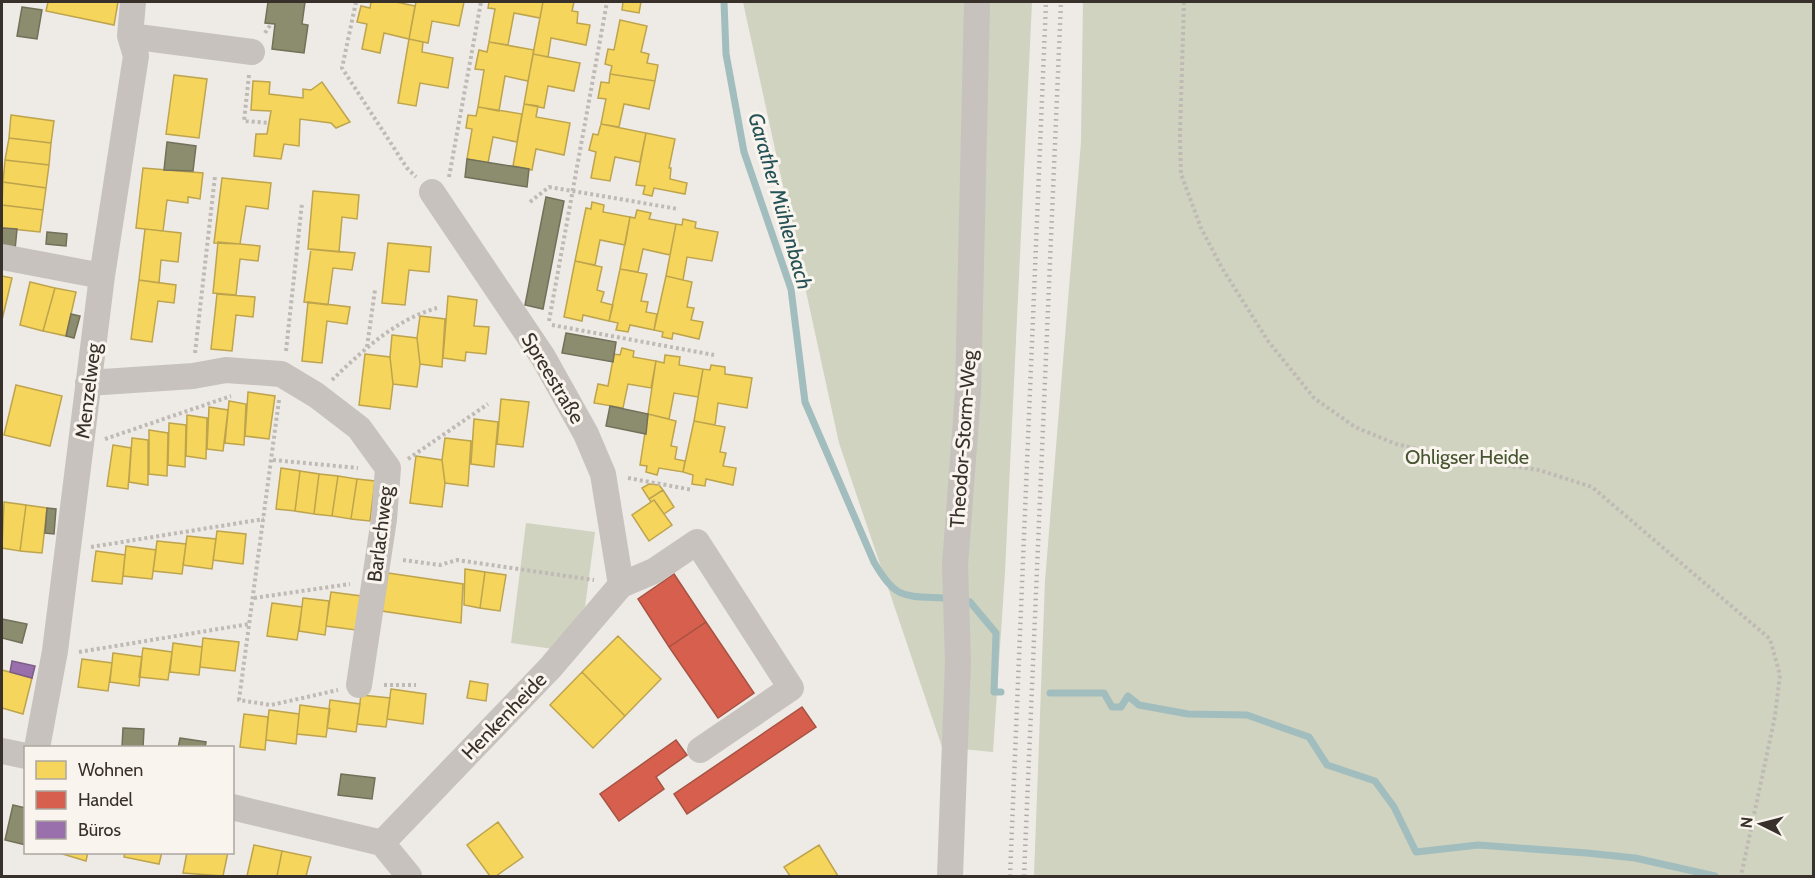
<svg xmlns="http://www.w3.org/2000/svg" width="1815" height="878" viewBox="0 0 1815 878" font-family="Cabin,sans-serif">
<style>
.green{fill:#cfd3c0}
.homes{fill:#f6d55c;stroke:#bda44d;stroke-width:1.5}
.shops{fill:#d6604d;stroke:#a75243;stroke-width:1.5}
.offices{fill:#9970ab;stroke:#7c5d85;stroke-width:1.5}
.industry{fill:#8c8c6e;stroke:#73705a;stroke-width:1.5}
.lines{fill:none;stroke-linecap:round;stroke-linejoin:round}
.stream{stroke:#a2bdbe;stroke-width:7}
.path{stroke:#c0bab5;stroke-width:4;stroke-dasharray:3 3;stroke-linecap:butt}
.minor{stroke:#c7c2bd;stroke-width:26}
.rail{stroke:#afaba7;stroke-width:4.5;stroke-dasharray:1.5 4.5;stroke-linecap:butt}
.labels{text-anchor:middle;stroke-width:6;stroke-linejoin:round;paint-order:stroke}
.street-label{font-size:20px;fill:#38302b;stroke:#f9f4ed}
.park-label{font-size:20px;fill:#475531;stroke:#f9f4ed}
.water-label{font-size:21px;font-style:italic;fill:#245257;stroke:#f9f4ed}
</style>
<rect width="100%" height="100%" fill="#eeeae5"/>
<path class="green" d="M 743,2 L 1032,2 L 1005,572 L 993,752 L 942,747 L 839,443 Z
M 1083,2 L 1813,2 L 1813,876 L 1034,876 L 1045,581 L 1081,142 Z
M 526,523 L 595,532 L 585,607 L 553,649 L 511,643 Z"/>
<path class="homes" d="M 48,2 L 118,2 L 114,25 L 46,11 Z
M 371,2 L 396,2 L 415,6 L 409,39 L 384,33 L 380,53 L 362,49 L 367,24 L 357,22 L 361,6 L 370,8 Z
M 416,2 L 464,2 L 459,26 L 432,21 L 428,43 L 409,39 Z
M 489,2 L 543,2 L 540,18 L 514,13 L 508,45 L 489,42 L 495,9 L 488,8 Z
M 543,2 L 574,2 L 572,11 L 578,12 L 577,23 L 590,25 L 586,45 L 551,38 L 548,57 L 533,54 Z
M 623,2 L 641,2 L 639,13 L 622,10 Z
M 620,20 L 647,26 L 641,52 L 649,54 L 647,63 L 658,65 L 655,81 L 610,74 L 612,66 L 605,64 L 608,49 L 614,50 Z
M 409,39 L 423,42 L 422,52 L 453,58 L 448,88 L 420,83 L 416,106 L 398,103 Z
M 489,42 L 534,50 L 528,81 L 505,76 L 499,111 L 478,107 L 484,70 L 475,69 L 479,50 L 487,52 Z
M 533,54 L 580,63 L 574,91 L 548,86 L 544,108 L 524,104 Z
M 610,74 L 655,81 L 649,109 L 624,104 L 619,127 L 601,124 L 606,99 L 598,98 L 601,82 L 609,83 Z
M 174,75 L 207,79 L 199,138 L 166,134 Z
M 253,81 L 270,82 L 269,94 L 303,98 L 303,89 L 311,90 L 322,82 L 350,122 L 336,128 L 331,123 L 300,119 L 299,146 L 284,144 L 281,159 L 254,156 L 256,134 L 267,134 L 271,111 L 251,110 Z
M 524,104 L 538,106 L 536,117 L 570,123 L 564,155 L 536,149 L 532,170 L 513,166 Z
M 478,107 L 522,114 L 517,142 L 493,137 L 488,163 L 467,159 L 472,129 L 466,128 L 468,115 L 476,116 Z
M 11,115 L 54,121 L 51,143 L 9,138 Z
M 601,124 L 646,133 L 640,162 L 615,157 L 610,181 L 591,178 L 596,152 L 589,150 L 593,134 L 598,135 Z
M 646,133 L 675,139 L 669,168 L 671,168 L 670,179 L 687,183 L 685,194 L 654,188 L 652,196 L 643,194 L 645,186 L 636,185 Z
M 9,138 L 51,143 L 49,165 L 5,160 Z
M 5,160 L 49,165 L 46,188 L 3,182 Z
M 143,168 L 203,173 L 200,199 L 188,197 L 188,203 L 167,200 L 163,231 L 136,228 Z
M 222,178 L 271,183 L 268,209 L 246,206 L 240,244 L 214,243 Z
M 3,182 L 46,188 L 43,210 L 2,205 Z
M 313,191 L 359,195 L 357,219 L 342,217 L 339,252 L 308,249 Z
M 592,202 L 604,205 L 603,212 L 630,217 L 625,245 L 600,240 L 595,265 L 575,261 L 586,208 L 591,209 Z
M 2,205 L 43,210 L 40,232 L 2,228 Z
M 637,210 L 651,213 L 649,219 L 676,224 L 670,255 L 643,249 L 638,272 L 620,269 L 630,217 L 635,218 Z
M 683,219 L 696,222 L 695,228 L 718,232 L 712,261 L 687,257 L 683,280 L 666,276 L 676,224 L 682,225 Z
M 145,229 L 181,233 L 178,262 L 161,260 L 159,283 L 139,280 Z
M 218,242 L 260,246 L 258,261 L 240,259 L 236,295 L 213,293 Z
M 388,243 L 431,247 L 429,272 L 409,270 L 405,305 L 382,303 Z
M 311,249 L 355,253 L 352,270 L 333,268 L 328,305 L 304,302 Z
M 575,261 L 602,267 L 597,290 L 604,292 L 601,302 L 613,305 L 609,321 L 583,315 L 582,321 L 564,317 Z
M 620,269 L 647,274 L 641,301 L 648,302 L 646,312 L 657,314 L 654,330 L 630,325 L 628,332 L 616,330 L 618,323 L 609,321 Z
M 2,276 L 12,278 L 2,320 Z
M 666,276 L 692,282 L 687,307 L 694,308 L 691,320 L 703,322 L 699,339 L 673,333 L 672,339 L 662,337 L 663,332 L 654,330 Z
M 139,280 L 176,285 L 174,303 L 158,301 L 152,342 L 131,339 Z
M 30,282 L 55,288 L 43,331 L 20,325 Z
M 55,288 L 76,292 L 66,336 L 43,331 Z
M 217,294 L 255,297 L 253,317 L 236,315 L 232,351 L 211,349 Z
M 448,296 L 477,300 L 474,326 L 489,327 L 486,354 L 466,352 L 465,361 L 443,358 Z
M 308,302 L 350,307 L 347,324 L 327,321 L 322,363 L 302,361 Z
M 420,316 L 445,319 L 442,367 L 420,364 L 417,338 Z
M 392,335 L 417,338 L 420,364 L 417,387 L 393,384 L 390,357 Z
M 622,348 L 634,351 L 633,357 L 656,361 L 651,388 L 628,384 L 623,408 L 594,403 L 598,384 L 608,386 L 614,354 L 620,355 Z
M 365,354 L 390,357 L 393,384 L 390,409 L 359,405 Z
M 665,355 L 680,357 L 679,365 L 703,369 L 698,397 L 674,393 L 669,419 L 648,414 L 656,361 L 664,363 Z
M 711,365 L 725,367 L 725,374 L 752,378 L 747,408 L 718,403 L 715,425 L 694,421 L 703,369 L 710,370 Z
M 16,385 L 62,396 L 50,446 L 4,435 Z
M 248,392 L 275,396 L 269,439 L 245,436 Z
M 501,399 L 529,402 L 523,447 L 497,444 Z
M 229,401 L 246,404 L 244,445 L 225,443 Z
M 209,407 L 228,410 L 223,451 L 207,449 Z
M 648,414 L 676,421 L 671,446 L 677,447 L 675,459 L 685,461 L 683,472 L 659,468 L 657,475 L 646,472 L 647,466 L 640,465 Z
M 187,415 L 207,418 L 206,459 L 186,456 Z
M 474,419 L 498,422 L 494,467 L 471,464 Z
M 694,421 L 725,427 L 720,452 L 726,453 L 723,466 L 736,468 L 733,485 L 706,479 L 705,486 L 692,484 L 693,475 L 683,472 Z
M 169,423 L 186,425 L 185,467 L 168,465 Z
M 149,430 L 168,433 L 167,476 L 149,474 Z
M 132,438 L 148,440 L 148,485 L 129,482 Z
M 445,438 L 471,441 L 468,486 L 445,483 L 442,460 Z
M 113,445 L 131,448 L 128,489 L 107,486 Z
M 416,456 L 442,460 L 445,483 L 442,507 L 410,503 Z
M 281,468 L 300,471 L 295,511 L 276,509 Z
M 300,471 L 319,474 L 314,514 L 295,511 Z
M 319,474 L 338,476 L 332,516 L 314,514 Z
M 338,476 L 357,479 L 351,519 L 332,516 Z
M 357,479 L 375,481 L 370,521 L 351,519 Z
M 649,484 L 659,485 L 663,490 L 649,499 L 642,488 Z
M 663,490 L 674,507 L 664,514 L 654,500 L 651,502 L 649,499 Z
M 654,500 L 672,525 L 649,541 L 632,515 Z
M 4,502 L 26,505 L 20,551 L 2,548 Z
M 26,505 L 47,508 L 42,553 L 20,551 Z
M 217,531 L 246,534 L 243,564 L 213,560 Z
M 187,536 L 216,539 L 212,569 L 183,565 Z
M 157,541 L 186,544 L 182,574 L 153,571 Z
M 126,546 L 156,550 L 152,579 L 123,576 Z
M 96,551 L 125,555 L 122,584 L 92,581 Z
M 465,569 L 485,572 L 480,608 L 464,605 Z
M 485,572 L 506,575 L 500,611 L 480,608 Z
M 388,573 L 463,584 L 461,623 L 382,611 Z
M 331,592 L 361,596 L 356,630 L 326,626 Z
M 303,598 L 329,601 L 325,635 L 299,631 Z
M 272,603 L 302,607 L 297,640 L 267,636 Z
M 618,636 L 661,679 L 625,716 L 582,672 Z
M 203,638 L 239,642 L 235,671 L 200,667 Z
M 173,643 L 202,647 L 199,675 L 170,672 Z
M 143,648 L 172,652 L 168,680 L 139,677 Z
M 113,653 L 142,657 L 139,686 L 110,682 Z
M 82,659 L 112,663 L 108,691 L 78,687 Z
M 2,670 L 32,678 L 23,714 L 2,708 Z
M 582,672 L 625,716 L 593,748 L 550,705 Z
M 470,681 L 488,684 L 486,701 L 467,698 Z
M 391,689 L 426,694 L 423,724 L 387,719 Z
M 361,695 L 390,698 L 386,727 L 357,724 Z
M 330,700 L 360,704 L 356,732 L 327,728 Z
M 300,705 L 330,709 L 326,737 L 297,734 Z
M 269,710 L 299,714 L 296,744 L 266,740 Z
M 244,714 L 268,717 L 265,750 L 240,747 Z
M 498,822 L 523,857 L 496,876 L 490,876 L 467,845 Z
M 254,845 L 282,851 L 277,876 L 247,876 Z
M 819,845 L 838,876 L 790,876 L 784,867 Z
M 282,851 L 311,857 L 306,876 L 277,876 Z
M 56,852 L 88,852 L 86,861 Z
M 125,852 L 162,852 L 159,864 L 124,857 Z
M 187,852 L 228,852 L 223,876 L 183,873 Z"/>
<path class="shops" d="M 674,574 L 706,622 L 669,647 L 638,599 Z
M 706,622 L 754,693 L 718,718 L 669,647 Z
M 802,707 L 816,727 L 687,814 L 674,794 Z
M 676,740 L 687,755 L 656,777 L 664,789 L 619,821 L 600,794 Z"/>
<path class="offices" d="M 12,661 L 35,666 L 32,678 L 10,672 Z"/>
<path class="industry" d="M 268,2 L 305,2 L 302,24 L 308,25 L 304,53 L 272,49 L 275,24 L 265,23 Z
M 22,7 L 42,10 L 37,39 L 17,36 Z
M 167,142 L 196,146 L 193,171 L 164,170 Z
M 467,159 L 529,169 L 527,187 L 465,177 Z
M 546,197 L 564,201 L 543,309 L 525,305 Z
M 2,228 L 17,229 L 15,250 L 2,248 Z
M 47,232 L 67,234 L 66,246 L 46,244 Z
M 71,314 L 80,316 L 74,338 L 66,336 Z
M 566,333 L 616,342 L 613,362 L 562,353 Z
M 610,406 L 648,414 L 646,434 L 606,426 Z
M 47,508 L 56,509 L 54,534 L 45,533 Z
M 2,619 L 27,624 L 22,643 L 2,638 Z
M 123,728 L 144,729 L 143,748 L 122,747 Z
M 180,738 L 206,742 L 205,748 L 178,748 Z
M 341,774 L 375,778 L 372,799 L 338,795 Z
M 13,805 L 26,808 L 26,845 L 5,840 Z"/>
<g class="lines">
<path class="stream" d="M 724,2 L 726,54 L 744,152 L 791,289 L 805,402 L 874,562 C 895,599 903,596 943,598
M 970,602 L 996,633 L 994,692 L 1001,692
M 1050,693 L 1104,693 L 1112,707 L 1121,707 L 1128,696 L 1139,705 L 1188,714 L 1247,715 L 1309,737 L 1327,765 L 1375,781 L 1394,807 L 1416,852 L 1478,845 L 1587,853 L 1635,858 L 1715,876"/>
<path class="path" d="M 356,2 L 342,68 L 407,168 L 416,177
M 1184,2 L 1180,135 L 1181,174 L 1201,228 L 1222,268 L 1268,341 L 1314,398 L 1355,427 L 1396,444 L 1461,459 L 1539,470 L 1592,487 L 1770,639 L 1780,675 L 1775,716 L 1741,876
M 265,33 L 271,24
M 249,75 L 244,121 L 269,123
M 449,177 L 481,2
M 530,202 L 549,187 L 678,209
M 549,321 L 607,2
M 552,325 L 714,355
M 367,347 L 375,290
M 286,351 L 302,203
M 195,353 L 215,176
M 332,380 C 362,351 396,319 437,308
M 279,400 L 239,700 L 271,705 L 338,690
M 105,439 L 231,396
M 408,459 L 488,404
M 273,460 L 358,468
M 628,478 L 693,490
M 91,547 L 264,519
M 403,560 L 440,565 L 457,560 L 594,580
M 254,598 L 350,584
M 79,652 L 249,624
M 384,685 L 416,685"/>
<path class="minor" d="M 130,36 L 252,52
M 432,192 L 543,357 L 586,434 L 603,474 L 621,585
M 2,257 L 102,276
M 88,383 L 193,376 L 226,370 L 281,374 L 316,395 L 359,428 L 388,468 L 384,519 L 359,685
M 37,748 L 55,651 L 102,276 L 136,56 L 130,36 L 133,2
M 2,751 L 26,756
M 232,807 L 382,843 L 409,876
M 382,843 L 550,668 L 621,585 L 654,571 L 697,542 L 791,688 L 700,750
M 950,876 L 958,662 L 955,565 L 968,393 L 977,2"/>
<path class="rail" d="M 1010,876 L 1046,2
M 1024,876 L 1061,2"/>
</g>
<g class="labels">
<g class="street-label">
<text transform="translate(553 378) rotate(59)" y="7">Spreestraße</text>
<text transform="translate(88 391) rotate(-83)" y="7">Menzelweg</text>
<text transform="translate(963 439) rotate(-86)" y="7">Theodor-Storm-Weg</text>
<text transform="translate(380 534) rotate(-83)" y="7">Barlachweg</text>
<text transform="translate(504 716) rotate(-46)" y="7">Henkenheide</text>
</g>
<g class="park-label">
<text x="1467" y="464">Ohligser Heide</text>
</g>
<g class="water-label">
<text transform="translate(780 201) rotate(74)" y="7">Garather Mühlenbach</text>
</g>
</g>
<rect width="1815" height="878" fill="none" stroke="#38302b" stroke-width="6"/>
<rect x="24" y="746" width="210" height="108" fill="#f9f4ed" stroke="#aca69f" stroke-width="1.5"/>
<rect x="36" y="761" width="30" height="18" fill="#f6d55c" stroke="#aca69f" stroke-width="1.5"/>
<text x="78" y="776" font-size="18" fill="#38302b">Wohnen</text>
<rect x="36" y="791" width="30" height="18" fill="#d6604d" stroke="#aca69f" stroke-width="1.5"/>
<text x="78" y="806" font-size="18" fill="#38302b">Handel</text>
<rect x="36" y="821" width="30" height="18" fill="#9970ab" stroke="#aca69f" stroke-width="1.5"/>
<text x="78" y="836" font-size="18" fill="#38302b">Büros</text>
<g transform="translate(1761 824) rotate(276)" stroke="#f9f4ed" stroke-width="4.5" paint-order="stroke">
<path d="M0-4.5L10 22L0 15L-10 22Z" fill="#38302b"/>
<text y="-9" font-size="16" font-weight="bold" text-anchor="middle" fill="#38302b">N</text>
</g>
</svg>
